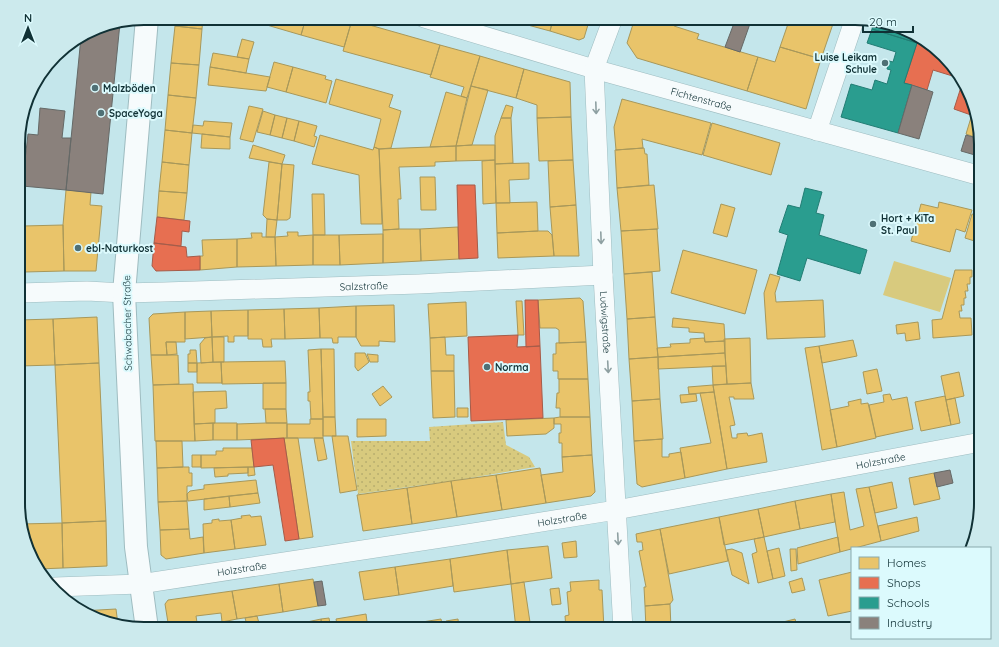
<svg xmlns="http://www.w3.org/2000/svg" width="999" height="647" viewBox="0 0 999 647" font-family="Quicksand,sans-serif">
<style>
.park{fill:url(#park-dots)}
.pitch{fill:#d8ca7e}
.homes{fill:#e9c46a;stroke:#a8985a}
.shops{fill:#e76f51;stroke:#a65c49}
.schools{fill:#2a9d8f;stroke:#227d74}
.industry{fill:#8a817c;stroke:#656967}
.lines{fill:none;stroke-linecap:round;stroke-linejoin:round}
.street-casing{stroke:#9ebcc0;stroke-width:20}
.secondary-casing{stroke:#9ebcc0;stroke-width:24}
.street{stroke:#f6fbfc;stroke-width:19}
.secondary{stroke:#f6fbfc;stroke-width:22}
.oneway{stroke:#8ea0a2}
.poi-dot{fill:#4f7075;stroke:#dcfafd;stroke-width:1.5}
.labels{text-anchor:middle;stroke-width:4;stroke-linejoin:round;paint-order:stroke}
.poi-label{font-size:10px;font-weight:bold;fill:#103135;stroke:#dcfafd;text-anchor:start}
.street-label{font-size:10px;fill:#103135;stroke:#dcfafd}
.rim{fill:none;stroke:#103135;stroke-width:2}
</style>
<defs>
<pattern id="park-dots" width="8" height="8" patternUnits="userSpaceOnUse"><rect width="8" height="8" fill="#d8ca7e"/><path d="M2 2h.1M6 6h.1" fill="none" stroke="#b8ae6e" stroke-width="1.8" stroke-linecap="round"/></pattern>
</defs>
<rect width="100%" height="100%" fill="#c4e6eb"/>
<path class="park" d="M 503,422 L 506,445 L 529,457 L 535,467 L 458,480 L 358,494 L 351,441 L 430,441 L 429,427 Z"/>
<path class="pitch" d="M 894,261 L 951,278 L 940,312 L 883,295 Z"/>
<path class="homes" d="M 176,18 L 203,18 L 202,29 L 175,26 Z
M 244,18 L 261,18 L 260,23 Z
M 261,18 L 306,18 L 301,35 L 260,23 Z
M 306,18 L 346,18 L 352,20 L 344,47 L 301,35 Z
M 501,18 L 526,18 L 524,24 Z
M 526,18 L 553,18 L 550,31 L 524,24 Z
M 554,18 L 590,18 L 584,38 L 579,40 L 550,31 Z
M 635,18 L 676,18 L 674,26 L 699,34 L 697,39 L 758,57 L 747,91 L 637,58 L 627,43 Z
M 790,18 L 835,18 L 821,59 L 780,47 Z
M 352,20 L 440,45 L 431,75 L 343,51 Z
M 175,26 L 202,29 L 199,65 L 171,63 Z
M 242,39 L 254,42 L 249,59 L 237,57 Z
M 440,45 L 480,56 L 467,98 L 461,96 L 464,87 L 430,77 Z
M 780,47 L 821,59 L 806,109 L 747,91 L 758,57 L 775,62 Z
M 213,53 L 249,59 L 246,73 L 210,67 Z
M 480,56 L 524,69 L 516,98 L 471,86 Z
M 274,62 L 293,67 L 286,92 L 267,87 Z
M 171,63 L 199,65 L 196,98 L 168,95 Z
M 210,67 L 270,77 L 266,91 L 208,85 Z
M 293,67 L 326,76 L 325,79 L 332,81 L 326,103 L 286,92 Z
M 524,69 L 570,82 L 571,117 L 537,118 L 537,105 L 516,98 Z
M 336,79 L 393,95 L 389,107 L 401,111 L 391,148 L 379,149 L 374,147 L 381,119 L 329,104 Z
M 471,86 L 488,90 L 472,145 L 456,146 Z
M 446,92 L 467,98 L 456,146 L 430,147 Z
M 168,95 L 196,98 L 192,133 L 165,130 Z
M 622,99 L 711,123 L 702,155 L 642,139 L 643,148 L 616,150 L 614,127 Z
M 506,105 L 513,107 L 511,118 L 501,118 Z
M 249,106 L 263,109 L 253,142 L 240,139 Z
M 263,111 L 275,115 L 270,135 L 257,132 Z
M 973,111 L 981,136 L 980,139 L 966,134 Z
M 275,115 L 287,118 L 282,138 L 270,135 Z
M 571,117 L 573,160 L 539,161 L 537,118 Z
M 287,118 L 299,121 L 294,141 L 282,138 Z
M 501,118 L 511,118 L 513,163 L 495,164 L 495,136 Z
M 204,121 L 232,123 L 230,137 L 192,133 L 193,125 L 203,126 Z
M 299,121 L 317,126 L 314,136 L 317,137 L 314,147 L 294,141 Z
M 712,123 L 780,143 L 771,175 L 703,155 Z
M 165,130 L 192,133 L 189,165 L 162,162 Z
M 202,134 L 230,137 L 230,149 L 201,148 Z
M 320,135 L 373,150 L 374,147 L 379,149 L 382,224 L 361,224 L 359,175 L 312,164 Z
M 253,145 L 285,155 L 282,164 L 249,158 Z
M 472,145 L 495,145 L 495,160 L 456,161 L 456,146 Z
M 456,146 L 456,161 L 435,162 L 435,166 L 399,167 L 401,199 L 398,199 L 399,229 L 383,230 L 379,149 Z
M 644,148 L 645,154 L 647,154 L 649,185 L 617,188 L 615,150 Z
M 495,160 L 496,203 L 483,204 L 482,161 Z
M 573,160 L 576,205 L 550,207 L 548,161 Z
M 162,162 L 189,165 L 187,193 L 159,191 Z
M 269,162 L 282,164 L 277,220 L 267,219 L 263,215 Z
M 529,163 L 529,179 L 509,180 L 510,203 L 496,203 L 495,164 Z
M 282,164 L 294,165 L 290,218 L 287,220 L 277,220 Z
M 420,177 L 435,177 L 436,210 L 421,210 Z
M 654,185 L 658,229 L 621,231 L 617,188 Z
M 66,190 L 91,192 L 90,205 L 102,206 L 96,271 L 64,271 L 63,225 Z
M 159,191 L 187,193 L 184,220 L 157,217 Z
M 312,194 L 324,194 L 325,235 L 313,235 Z
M 537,202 L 538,231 L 497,233 L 496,203 Z
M 939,202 L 972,210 L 965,232 L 956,229 L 950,252 L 911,241 L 921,204 L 938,208 Z
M 721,204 L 735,208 L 727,237 L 713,233 Z
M 576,205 L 579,256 L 554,256 L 550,207 Z
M 972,214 L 981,216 L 981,243 L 965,238 Z
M 267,219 L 277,220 L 275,237 L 266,237 Z
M 63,225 L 64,271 L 24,272 L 23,226 Z
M 19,226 L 23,226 L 24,272 L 19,272 Z
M 458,227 L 459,259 L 421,261 L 420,229 Z
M 399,229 L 420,229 L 421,261 L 383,263 L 383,230 Z
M 657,229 L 660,271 L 624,274 L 621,231 Z
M 538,231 L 548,231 L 552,235 L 554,256 L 498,258 L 497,233 Z
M 287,232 L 298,232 L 298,236 L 313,235 L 313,265 L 276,266 L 275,237 L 288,236 Z
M 251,233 L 262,233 L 262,237 L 275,237 L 276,266 L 237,267 L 237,239 L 252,238 Z
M 383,234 L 383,263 L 340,265 L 339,235 Z
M 313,235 L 339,235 L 340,265 L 313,265 Z
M 237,239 L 237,267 L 200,270 L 200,256 L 203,256 L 202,240 Z
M 683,250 L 757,270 L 745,314 L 671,293 Z
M 955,270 L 972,270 L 972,277 L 970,277 L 970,284 L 967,284 L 968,291 L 965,291 L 966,298 L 964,298 L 964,305 L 961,305 L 962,311 L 959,311 L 960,318 L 971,318 L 972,335 L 933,338 L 932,320 L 942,319 Z
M 652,272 L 655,317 L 627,319 L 624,274 Z
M 770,274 L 780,277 L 775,293 L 776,302 L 823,300 L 825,337 L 767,339 L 764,293 Z
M 580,298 L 583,301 L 586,342 L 559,343 L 559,330 L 556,328 L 540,328 L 538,300 Z
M 516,301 L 522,301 L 524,335 L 518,335 Z
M 466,302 L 467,336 L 430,338 L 428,304 Z
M 394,305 L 395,342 L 379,341 L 379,346 L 361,346 L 356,337 L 356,306 Z
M 356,306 L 356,337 L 338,337 L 338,343 L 333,343 L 332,338 L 320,338 L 319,308 Z
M 319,308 L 320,338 L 285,339 L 284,309 Z
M 284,309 L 285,339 L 271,339 L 272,347 L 263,347 L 262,339 L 248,339 L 248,310 Z
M 248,310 L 248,336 L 234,336 L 234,342 L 228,342 L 228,336 L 212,337 L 211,311 Z
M 211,311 L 212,337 L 185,339 L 185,312 Z
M 185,312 L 185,342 L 166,342 L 167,355 L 151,355 L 149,318 L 153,314 Z
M 97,317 L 99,363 L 55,365 L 53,319 Z
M 655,317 L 658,357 L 629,359 L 627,319 Z
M 673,318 L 724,324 L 725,341 L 705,342 L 704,333 L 689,332 L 689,328 L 672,327 Z
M 53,319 L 55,365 L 19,366 L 19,320 Z
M 918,322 L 920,339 L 906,341 L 905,333 L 897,334 L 896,325 Z
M 212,337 L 213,362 L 201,363 L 200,344 L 205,338 Z
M 212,337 L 224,337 L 224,362 L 213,362 Z
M 445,337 L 446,355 L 454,355 L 454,371 L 431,371 L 430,338 Z
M 704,338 L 705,342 L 725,341 L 725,353 L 658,357 L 657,348 L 671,347 L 670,344 L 690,343 L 690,339 Z
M 750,338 L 751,383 L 727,384 L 724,339 Z
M 853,340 L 857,356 L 822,363 L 819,346 Z
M 166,342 L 176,342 L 177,354 L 167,355 Z
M 586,342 L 588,379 L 558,379 L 558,371 L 553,371 L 553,354 L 556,354 L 556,343 Z
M 819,346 L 837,447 L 822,450 L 805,348 Z
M 321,349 L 334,349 L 335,417 L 323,417 Z
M 321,349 L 323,419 L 311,419 L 310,401 L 308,401 L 308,392 L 310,392 L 308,350 Z
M 981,349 L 981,364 L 976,364 L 975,350 Z
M 190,350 L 196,350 L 197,363 L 188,363 L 188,354 L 190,354 Z
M 355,353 L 365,353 L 369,362 L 358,371 L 355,367 Z
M 725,353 L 726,366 L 658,369 L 658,357 Z
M 367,354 L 378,355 L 378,362 L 370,362 Z
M 151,355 L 178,355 L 179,384 L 153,385 Z
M 658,357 L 660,399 L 632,401 L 629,359 Z
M 285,361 L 286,383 L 222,384 L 221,362 Z
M 221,362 L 222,383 L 197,383 L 197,363 Z
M 99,363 L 106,521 L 62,523 L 55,365 Z
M 188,363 L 197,363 L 197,372 L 188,372 Z
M 712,366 L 726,366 L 727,384 L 713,385 Z
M 877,369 L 882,391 L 867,394 L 863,372 Z
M 431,371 L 454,371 L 455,417 L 433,418 Z
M 959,372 L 964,396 L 946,400 L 941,376 Z
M 559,379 L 588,379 L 590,417 L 560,417 L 560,408 L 556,408 L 557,393 L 559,393 Z
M 263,383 L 286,383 L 286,409 L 263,409 Z
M 751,383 L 754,399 L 734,399 L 734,397 L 729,397 L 735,425 L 730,426 L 732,438 L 737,438 L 737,434 L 747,433 L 748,436 L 762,433 L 767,462 L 727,469 L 713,385 Z
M 193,384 L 195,441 L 155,441 L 153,385 Z
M 713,385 L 714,392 L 689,394 L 688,387 Z
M 383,386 L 392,397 L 380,406 L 372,394 Z
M 226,391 L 227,408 L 215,409 L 215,423 L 194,424 L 193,392 Z
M 714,392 L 727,469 L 685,478 L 680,448 L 711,443 L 700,393 Z
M 981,393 L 981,416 L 976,394 Z
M 696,394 L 697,401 L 681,403 L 680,395 Z
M 890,394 L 892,400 L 907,397 L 913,429 L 876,437 L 869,405 L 884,402 L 883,395 Z
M 945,396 L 951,425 L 921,431 L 915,402 Z
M 955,398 L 960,423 L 951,425 L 946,400 Z
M 660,399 L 663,439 L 634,441 L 632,401 Z
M 861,399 L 861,404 L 868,403 L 876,438 L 837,447 L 830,410 L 849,406 L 848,402 Z
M 457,408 L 468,408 L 468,417 L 457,417 Z
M 265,409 L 286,409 L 287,423 L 266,423 Z
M 323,417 L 335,417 L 336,436 L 323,436 Z
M 560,417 L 590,417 L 592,455 L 562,457 L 562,443 L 559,443 L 559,433 L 561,433 L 561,424 L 554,424 L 554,418 Z
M 554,418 L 554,428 L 546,434 L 507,436 L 506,420 Z
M 310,419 L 323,419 L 323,438 L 287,438 L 287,424 L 310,424 Z
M 357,419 L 386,419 L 386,436 L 357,437 Z
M 213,423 L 237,423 L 237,440 L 213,440 Z
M 213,423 L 213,440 L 195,441 L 194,424 Z
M 266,423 L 287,423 L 287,438 L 237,440 L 237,424 Z
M 332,436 L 348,436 L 357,490 L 340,493 Z
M 284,438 L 298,438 L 313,537 L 299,539 Z
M 314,438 L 323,438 L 327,459 L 318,461 Z
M 662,439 L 662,457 L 669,457 L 669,454 L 681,452 L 685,478 L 642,487 L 637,484 L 634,441 Z
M 156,441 L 182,441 L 183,467 L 157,468 Z
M 223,448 L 252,448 L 254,467 L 201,468 L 201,455 L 216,455 L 216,451 L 223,451 Z
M 192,455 L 201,455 L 201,467 L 192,467 Z
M 592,455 L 595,492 L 591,496 L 546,503 L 541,475 L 563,472 L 562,457 Z
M 183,467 L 189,467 L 189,473 L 192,473 L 192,486 L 187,486 L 187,501 L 158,502 L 157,468 Z
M 248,467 L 254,467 L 255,475 L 248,476 Z
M 248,467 L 248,473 L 228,474 L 228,476 L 215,477 L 214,468 Z
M 540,468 L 546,503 L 502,510 L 496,475 Z
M 934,473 L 940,499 L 914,505 L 909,478 Z
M 496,475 L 502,510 L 457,517 L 451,481 Z
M 256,480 L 258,493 L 188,501 L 187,494 L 190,491 L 204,489 L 204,485 Z
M 451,481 L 457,517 L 412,524 L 407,488 Z
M 892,482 L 897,508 L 875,513 L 869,487 Z
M 869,487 L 881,541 L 840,552 L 831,494 L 844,492 L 850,530 L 864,526 L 856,489 Z
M 407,488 L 412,524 L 363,531 L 357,495 Z
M 258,493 L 260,503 L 230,507 L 229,496 Z
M 831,494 L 835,522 L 800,529 L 795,501 Z
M 229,496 L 230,507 L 204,510 L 204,499 Z
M 187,501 L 189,529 L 160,530 L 158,502 Z
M 795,501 L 800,529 L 764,537 L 758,509 Z
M 758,509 L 764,537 L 724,545 L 719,517 Z
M 250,515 L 251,517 L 261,516 L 266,545 L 235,549 L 231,520 L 242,518 L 241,516 Z
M 719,517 L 728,561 L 669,574 L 660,529 Z
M 917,517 L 919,531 L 881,541 L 878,526 Z
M 219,519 L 219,521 L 231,520 L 235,549 L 204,553 L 203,524 L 212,523 L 212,520 Z
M 106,521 L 107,566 L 63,568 L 62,523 Z
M 62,523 L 63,568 L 38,569 L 35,566 L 21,524 Z
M 189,529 L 190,539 L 203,537 L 204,553 L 166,559 L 161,555 L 160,530 Z
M 660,529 L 673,600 L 670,604 L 645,606 L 644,587 L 646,587 L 639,551 L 643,550 L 642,542 L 637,542 L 636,534 Z
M 764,537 L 773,579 L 758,583 L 752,554 L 757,552 L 754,539 Z
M 838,537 L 840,552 L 798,564 L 797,548 Z
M 576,541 L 577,557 L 564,558 L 562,543 Z
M 548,546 L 552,578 L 511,584 L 507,550 Z
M 779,548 L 785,576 L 773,579 L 767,551 Z
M 732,549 L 742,553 L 749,584 L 732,575 L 726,550 Z
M 790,549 L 796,549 L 797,570 L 791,571 Z
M 507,550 L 511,584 L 454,592 L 450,559 Z
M 450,559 L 453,586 L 399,595 L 395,567 Z
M 395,567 L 399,595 L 364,600 L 359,572 Z
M 852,572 L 852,611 L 828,616 L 819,580 Z
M 802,578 L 805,590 L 792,593 L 789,582 Z
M 313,579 L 318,606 L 283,612 L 279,584 Z
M 599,580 L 599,590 L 602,590 L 604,629 L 566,629 L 565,616 L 569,615 L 567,592 L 571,591 L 570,582 Z
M 524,582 L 531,629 L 516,629 L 511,584 Z
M 279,584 L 283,612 L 237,619 L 232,591 Z
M 559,588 L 561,604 L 552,605 L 550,589 Z
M 232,591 L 237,619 L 222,622 L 221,613 L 196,616 L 198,629 L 169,629 L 165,604 L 168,600 Z
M 670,604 L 671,629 L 646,629 L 645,606 Z
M 116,609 L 118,625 L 104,622 L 81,611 Z
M 366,614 L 368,629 L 338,629 L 336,619 Z
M 257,616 L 259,623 L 247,625 L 245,618 Z
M 329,618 L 331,629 L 322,629 L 321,619 Z
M 321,619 L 322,629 L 308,629 L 307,622 Z
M 441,619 L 443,629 L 417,629 L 416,623 Z
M 458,619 L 459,629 L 447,629 L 446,621 Z
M 795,619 L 798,629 L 764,629 L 763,627 Z"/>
<path class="shops" d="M 917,43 L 933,48 L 964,81 L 973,110 L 971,115 L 954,109 L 962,84 L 959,78 L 933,70 L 927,90 L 904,83 Z
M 457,185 L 475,185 L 478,258 L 459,259 Z
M 157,217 L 190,221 L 189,232 L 182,231 L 181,246 L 154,243 Z
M 154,243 L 186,247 L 187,257 L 200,256 L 200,270 L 156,271 L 152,266 Z
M 525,300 L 538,300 L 540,346 L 526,347 Z
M 518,335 L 517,347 L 540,346 L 543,418 L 471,421 L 468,337 Z
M 284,438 L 299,539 L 285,541 L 273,465 L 254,467 L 251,440 Z"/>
<path class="schools" d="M 874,21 L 895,25 L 919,37 L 917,43 L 872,29 Z
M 872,29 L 917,43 L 904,83 L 912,85 L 898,133 L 841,117 L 851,84 L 872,90 L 875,80 L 887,84 L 891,70 L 887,69 L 889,61 L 893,62 L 896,52 L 867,43 Z
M 919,37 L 925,39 L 933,48 L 917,43 Z
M 805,188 L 822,192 L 816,213 L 824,215 L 819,235 L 867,250 L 860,274 L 807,258 L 800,281 L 777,274 L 788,235 L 779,232 L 788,205 L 800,208 Z"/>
<path class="industry" d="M 736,18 L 752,18 L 740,52 L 725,47 Z
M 120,23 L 103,194 L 66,190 L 81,37 L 96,28 Z
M 45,70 L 43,82 L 37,81 Z
M 912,85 L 933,92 L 919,139 L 898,133 Z
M 40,108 L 65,111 L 62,138 L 71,138 L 66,190 L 22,186 L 28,134 L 38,135 Z
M 966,135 L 980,139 L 975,155 L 961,151 Z
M 950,470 L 953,483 L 937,487 L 934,473 Z
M 322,581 L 326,605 L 318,606 L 314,582 Z"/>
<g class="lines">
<g class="street-casing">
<g id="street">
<path id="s1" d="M 424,18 L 594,69 L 981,176"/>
<path id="s2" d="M 613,18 L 594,69 L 603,275 L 623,629"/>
<path d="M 817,131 L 855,18"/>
<path id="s3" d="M 19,293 L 87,291 L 124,293 L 164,292 L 419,284 L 603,275"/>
<path id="s4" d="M 55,587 L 140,584 L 467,534 L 616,510 L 981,442"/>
</g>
</g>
<g class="secondary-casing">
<path id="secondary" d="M 147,629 L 136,547 L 124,293 L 147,18"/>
</g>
<use href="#street" class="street"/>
<use href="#secondary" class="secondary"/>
</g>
<defs><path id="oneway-shaft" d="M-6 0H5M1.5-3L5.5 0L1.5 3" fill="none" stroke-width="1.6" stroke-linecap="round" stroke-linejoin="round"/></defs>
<g class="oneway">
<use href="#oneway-shaft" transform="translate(596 108) rotate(88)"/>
<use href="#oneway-shaft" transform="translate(601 238) rotate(88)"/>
<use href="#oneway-shaft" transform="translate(608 367) rotate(87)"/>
<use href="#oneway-shaft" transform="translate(618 539) rotate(87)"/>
</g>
<g class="poi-dot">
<circle cx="885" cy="63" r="4"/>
<circle cx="95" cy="88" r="4"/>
<circle cx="101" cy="113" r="4"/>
<circle cx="873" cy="224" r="4"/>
<circle cx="78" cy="248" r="4"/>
<circle cx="487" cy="367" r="4"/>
</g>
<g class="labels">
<g class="poi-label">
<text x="877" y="61" text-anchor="end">Luise Leikam<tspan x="877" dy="12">Schule</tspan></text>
<text x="103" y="92">Malzböden</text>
<text x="109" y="117">SpaceYoga</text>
<text x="881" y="222">Hort + KiTa<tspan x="881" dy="12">St. Paul</tspan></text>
<text x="86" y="252">ebl-Naturkost</text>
<text x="495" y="371">Norma</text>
</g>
<g class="street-label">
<text dy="4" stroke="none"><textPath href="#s1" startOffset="289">Fichtenstraße</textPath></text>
<text dy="4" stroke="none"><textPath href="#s3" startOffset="345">Salzstraße</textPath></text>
<text dy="4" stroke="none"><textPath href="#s2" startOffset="308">Ludwigstraße</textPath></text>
<text transform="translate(127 323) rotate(-91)" y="4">Schwabacher Straße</text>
<text dy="4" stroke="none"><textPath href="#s4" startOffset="836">Holzstraße</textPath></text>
<text dy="4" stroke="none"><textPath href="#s4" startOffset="512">Holzstraße</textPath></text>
<text dy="4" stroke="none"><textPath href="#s4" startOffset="188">Holzstraße</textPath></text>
</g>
</g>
<path d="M0 0H999V647H0ZM144 25H855A119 119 0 0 1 974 144V503A119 119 0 0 1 855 622H144A119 119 0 0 1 25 503V144A119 119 0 0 1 144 25Z" fill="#cceaed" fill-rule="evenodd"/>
<path class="rim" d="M144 25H855A119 119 0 0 1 974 144V503A119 119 0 0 1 855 622H144A119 119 0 0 1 25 503V144A119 119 0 0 1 144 25Z"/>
<rect x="851" y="547" width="140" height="92" fill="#dcfafd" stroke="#8aaaad"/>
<rect x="859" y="557" width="20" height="12" fill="#e9c46a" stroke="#8aaaad"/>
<text x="887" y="567" font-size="12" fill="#103135">Homes</text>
<rect x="859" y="577" width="20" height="12" fill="#e76f51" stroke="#8aaaad"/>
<text x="887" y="587" font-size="12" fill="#103135">Shops</text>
<rect x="859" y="597" width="20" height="12" fill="#2a9d8f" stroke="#8aaaad"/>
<text x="887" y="607" font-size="12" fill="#103135">Schools</text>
<rect x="859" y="617" width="20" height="12" fill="#8a817c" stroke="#8aaaad"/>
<text x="887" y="627" font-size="12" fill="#103135">Industry</text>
<g transform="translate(28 28)" stroke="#dcfafd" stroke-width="3" paint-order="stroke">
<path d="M0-3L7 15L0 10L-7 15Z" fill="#103135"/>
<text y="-6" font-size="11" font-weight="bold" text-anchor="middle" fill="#103135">N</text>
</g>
<path d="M863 26v6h50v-6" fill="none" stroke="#103135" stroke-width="2"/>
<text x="869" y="26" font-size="12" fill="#103135" stroke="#dcfafd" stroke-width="3" paint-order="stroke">20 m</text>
</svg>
